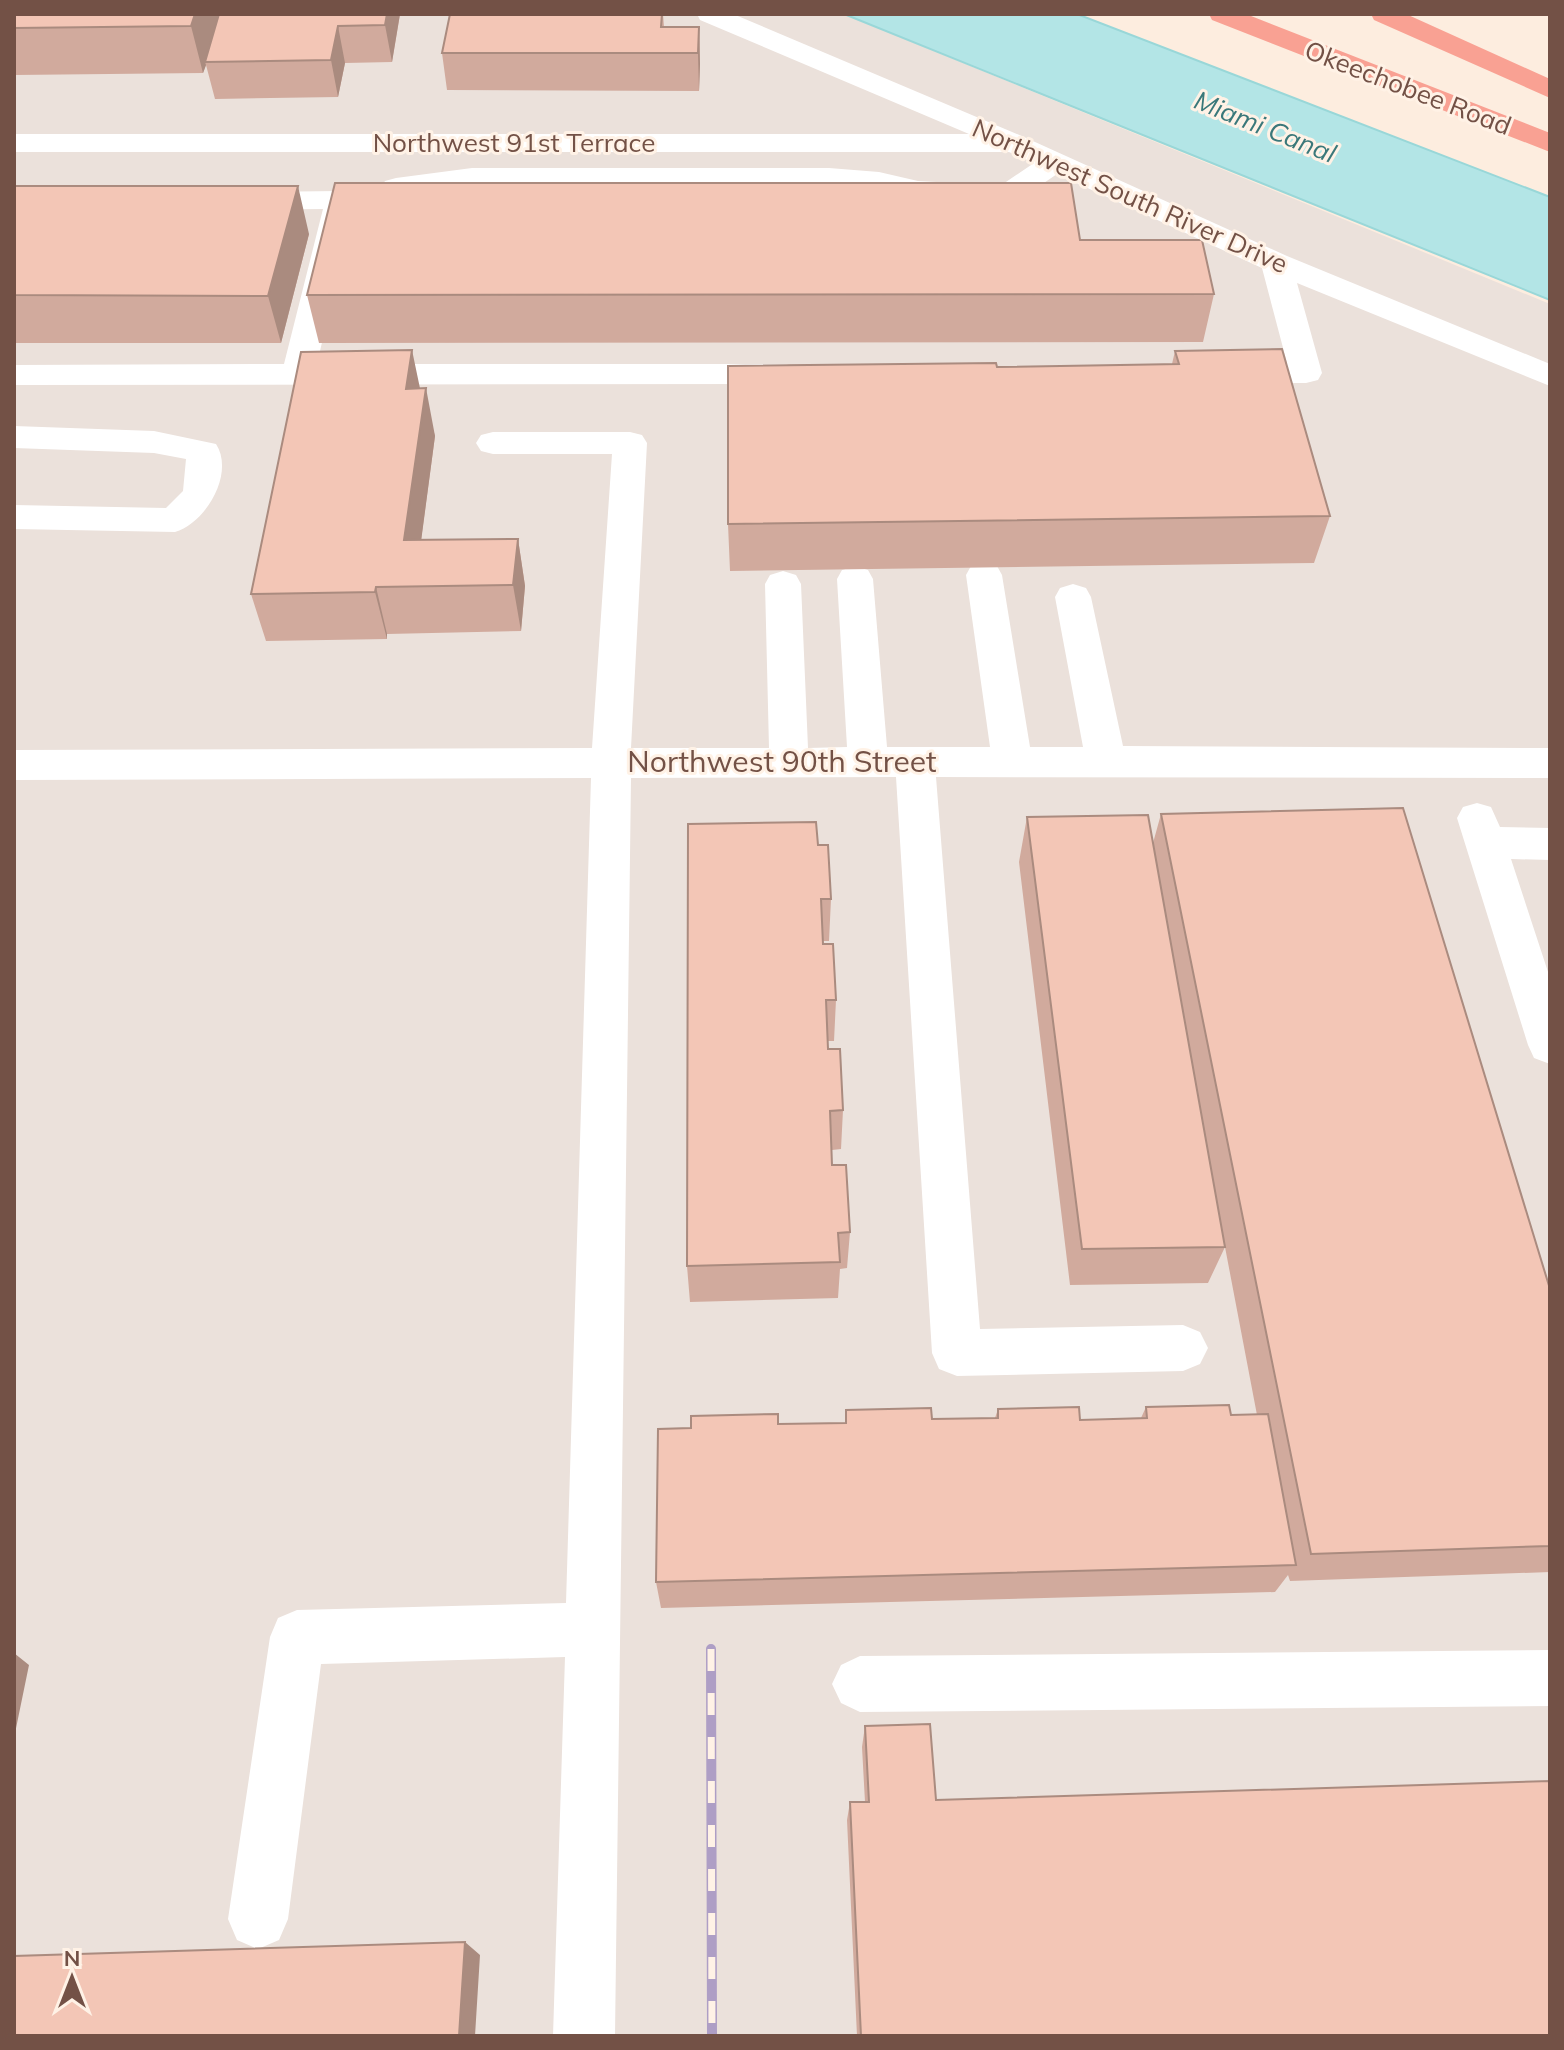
<svg xmlns="http://www.w3.org/2000/svg" width="1564" height="2050" viewBox="0 0 1564 2050" font-family="Mulish,sans-serif">
<style>
.industrial{fill:#ebe1db}
.water{fill:#b3e5e6;stroke:#99d7d8;stroke-width:2}
.lines{fill:none;stroke-linecap:round;stroke-linejoin:round}
.minor{fill:#fff;fill-rule:evenodd}
.highway{fill:#f9a193;fill-rule:evenodd}
.rail-casing{stroke:#ae9ec5;stroke-width:10}
.rail{stroke:#fff2e6;stroke-width:7;stroke-dasharray:22;stroke-linecap:butt}
.wall{fill:#d1aa9d}
.shaded-wall{fill:#aa8b7f}
.building{fill:#f3c6b6;stroke:#aa8b7f;stroke-width:2}
.labels{text-anchor:middle;stroke-width:6;stroke-linejoin:round;paint-order:stroke}
.far-street-label{font-size:26px;fill:#735146;stroke:#fff2e6}
.far-water-label{font-size:26px;font-style:italic;fill:#3a787a;stroke:#fff2e6}
.street-label{font-size:30px;fill:#735146;stroke:#fff2e6}
</style>
<rect width="100%" height="100%" fill="#fdeddf"/>
<path class="industrial" d="M 14,14 L 844,14 L 1550,304 L 1550,2036 L 14,2036 Z"/>
<path class="water" d="M 844,14 L 1077,14 L 1550,197 L 1550,300 Z"/>
<g class="lines">
<path class="minor" d="M 697,14 L 733,14 L 1024,137 L 1287,256 L 1550,364 L 1550,386 L 1297,283 L 1322,373 L 1318,380 L 1306,383 L 1227,383 L 1215,380 L 1211,373 L 1215,366 L 1227,363 L 1287,363 L 1262,268 L 1057,174 L 1022,198 L 992,203 L 918,199 L 879,190 L 829,186 L 472,186 L 396,196 L 385,193 L 381,187 L 385,181 L 396,178 L 472,168 L 829,168 L 879,172 L 918,181 L 992,185 L 1003,184 L 1034,163 L 1009,152 L 14,152 L 14,134 L 969,134 L 700,20 Z
M 340,191 L 351,194 L 355,200 L 317,364 L 786,364 L 798,367 L 803,374 L 798,381 L 786,384 L 14,385 L 14,365 L 284,364 L 323,209 L 242,210 L 231,207 L 227,201 L 231,195 L 242,192 Z
M 14,426 L 154,431 L 216,444 C 235,473 206,523 175,532 L 14,529 L 14,505 L 166,508 L 183,491 L 186,459 L 154,453 L 14,448 Z
M 493,432 L 630,432 L 642,435 L 647,443 L 631,748 L 769,748 L 765,584 L 770,575 L 783,571 L 796,575 L 801,584 L 808,748 L 847,747 L 837,579 L 842,570 L 855,566 L 868,570 L 873,579 L 887,747 L 990,747 L 966,575 L 971,566 L 984,563 L 997,566 L 1002,575 L 1030,747 L 1083,747 L 1055,597 L 1060,588 L 1073,584 L 1086,588 L 1091,597 L 1123,746 L 1550,748 L 1550,778 L 936,777 L 980,1329 L 1183,1325 L 1200,1332 L 1208,1348 L 1200,1364 L 1183,1371 L 957,1376 L 939,1369 L 932,1353 L 896,777 L 631,778 L 615,2036 L 553,2036 L 565,1657 L 321,1664 L 288,1919 L 279,1940 L 258,1949 L 237,1940 L 228,1919 L 270,1637 L 278,1618 L 297,1610 L 566,1603 L 591,778 L 14,780 L 14,750 L 592,748 L 612,454 L 493,454 L 481,451 L 476,443 L 481,435 Z
M 1477,803 L 1491,807 L 1500,827 L 1550,828 L 1550,860 L 1511,859 L 1550,978 L 1550,1064 L 1534,1058 L 1528,1045 L 1457,818 L 1463,807 Z
M 1550,1650 L 1550,1706 L 860,1712 L 841,1703 L 832,1684 L 841,1665 L 860,1656 Z"/>
<path class="highway" d="M 1209,14 L 1246,14 L 1550,133 L 1550,152 L 1212,20 Z
M 1371,14 L 1406,14 L 1550,79 L 1550,98 L 1374,20 Z"/>
<g class="rail-casing">
<path id="rail" d="M 711,1649 L 712,2036"/>
</g>
<use href="#rail" class="rail"/>
</g>
<path class="wall" d="M 14,14 L 400,14 L 392,62 L 345,63 L 338,97 L 215,99 L 206,65 L 203,73 L 14,75 Z
M 663,14 L 664,27 L 699,27 L 700,64 L 699,91 L 447,90 L 442,53 Z
M 14,186 L 309,234 L 281,343 L 14,343 Z
M 1080,240 L 1214,294 L 1203,342 L 319,343 L 307,295 Z
M 1175,351 L 1330,516 L 1314,563 L 730,571 L 728,524 L 997,367 L 1172,364 Z
M 420,388 L 435,436 L 421,540 L 518,539 L 525,586 L 521,631 L 387,634 L 387,639 L 266,641 L 251,594 Z
M 1161,814 L 1550,1289 L 1550,1572 L 1290,1581 L 1288,1575 L 1275,1592 L 661,1608 L 656,1582 L 778,1424 L 845,1423 L 846,1410 L 932,1419 L 995,1418 L 998,1409 L 1080,1420 L 1141,1418 L 1146,1407 L 1231,1415 L 1257,1415 L 1225,1247 L 1208,1283 L 1070,1285 L 1019,862 L 1027,817 L 1153,843 Z
M 818,845 L 831,899 L 829,941 L 823,941 L 836,1000 L 834,1041 L 828,1041 L 828,1049 L 843,1110 L 841,1149 L 832,1150 L 832,1165 L 850,1232 L 847,1268 L 840,1269 L 838,1298 L 690,1302 L 687,1266 Z
M 865,1726 L 936,1800 L 1550,2036 L 857,2036 L 847,1820 L 850,1802 L 865,1802 L 862,1747 Z"/>
<path class="shaded-wall" d="M 195,14 L 222,14 L 205,62 L 206,65 L 203,73 L 191,26 Z
M 387,14 L 400,14 L 392,62 L 385,25 Z
M 338,26 L 345,63 L 338,97 L 331,60 Z
M 699,27 L 700,64 L 699,91 L 698,53 Z
M 298,186 L 309,234 L 281,343 L 268,296 Z
M 412,350 L 422,398 L 406,389 Z
M 426,388 L 435,436 L 415,587 L 404,540 Z
M 518,539 L 525,586 L 521,631 L 513,585 Z
M 376,587 L 387,634 L 387,639 L 375,592 Z
M 14,1653 L 29,1665 L 14,1738 Z
M 465,1942 L 480,1955 L 475,2036 L 459,2036 Z"/>
<path class="building" d="M 14,14 L 195,14 L 191,26 L 14,28 Z
M 219,14 L 387,14 L 385,25 L 338,26 L 331,60 L 205,62 Z
M 450,14 L 662,14 L 661,27 L 699,27 L 698,53 L 442,53 Z
M 335,183 L 1071,183 L 1080,240 L 1202,240 L 1214,294 L 307,295 Z
M 14,186 L 298,186 L 268,296 L 14,295 Z
M 1282,349 L 1330,516 L 728,524 L 728,366 L 996,363 L 997,367 L 1179,364 L 1175,351 Z
M 412,350 L 406,389 L 426,388 L 404,540 L 518,539 L 513,585 L 376,587 L 375,592 L 251,594 L 301,352 Z
M 1403,808 L 1550,1289 L 1550,1546 L 1311,1554 L 1161,814 Z
M 1148,815 L 1225,1247 L 1082,1249 L 1027,817 Z
M 816,822 L 818,845 L 828,845 L 831,899 L 821,899 L 823,944 L 833,944 L 836,1000 L 826,1000 L 828,1049 L 840,1049 L 843,1110 L 830,1111 L 832,1165 L 846,1165 L 850,1232 L 838,1233 L 840,1262 L 687,1266 L 688,824 Z
M 1229,1405 L 1231,1415 L 1268,1414 L 1296,1565 L 656,1582 L 658,1429 L 691,1428 L 691,1416 L 778,1414 L 778,1424 L 846,1423 L 846,1410 L 931,1408 L 932,1419 L 998,1418 L 998,1409 L 1079,1407 L 1080,1420 L 1147,1418 L 1146,1407 Z
M 930,1724 L 936,1800 L 1550,1781 L 1550,2036 L 861,2036 L 850,1802 L 869,1802 L 865,1726 Z
M 465,1942 L 459,2036 L 14,2036 L 14,1956 Z"/>
<g class="labels">
<g class="far-street-label">
<text transform="translate(1408 88) rotate(21)" y="9">Okeechobee Road</text>
<text x="514" y="152">Northwest 91st Terrace</text>
<text transform="translate(1130 196) rotate(24)" y="9">Northwest South River Drive</text>
</g>
<g class="far-water-label">
<text transform="translate(1265 127) rotate(22)" y="9">Miami Canal</text>
</g>
<g class="street-label">
<text x="782" y="772">Northwest 90th Street</text>
</g>
</g>
<rect width="1564" height="2050" fill="none" stroke="#735146" stroke-width="32"/>
<g transform="translate(72 1978)" stroke="#fff2e6" stroke-width="6" paint-order="stroke">
<path d="M0-6L14 30L0 20L-14 30Z" fill="#735146"/>
<text y="-12" font-size="22" font-weight="bold" text-anchor="middle" fill="#735146">N</text>
</g>
</svg>
